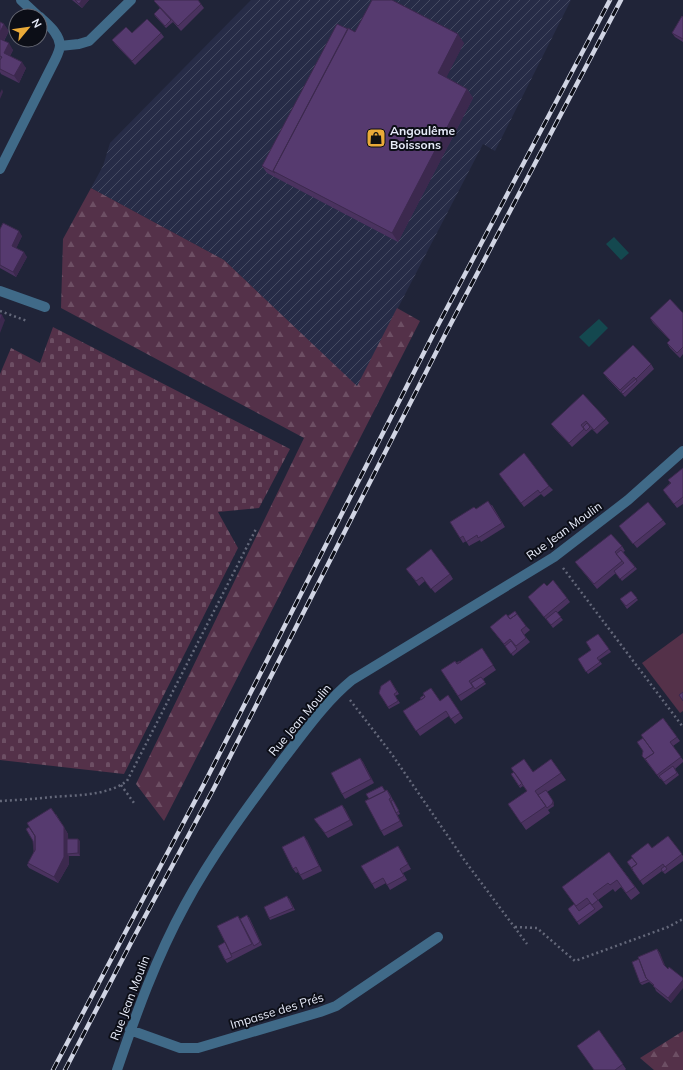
<svg xmlns="http://www.w3.org/2000/svg" width="683" height="1070" viewBox="0 0 683 1070" font-family="Mulish,sans-serif">
<style>
.industrial{fill:url(#industrial-furrows)}
.green{fill:#543149}
.forest{fill:url(#forest-firs)}
.cemetery{fill:url(#cemetery-stones)}
.water{fill:#14484f}
.lines{fill:none;stroke-linecap:round;stroke-linejoin:round}
.path{stroke:#64687a;stroke-width:2.5;stroke-dasharray:2 3;stroke-linecap:butt}
.minor{stroke:#406a88;stroke-width:10}
.rail-casing{stroke:#d0d4e3;stroke-width:4.5}
.rail{stroke:#0c0e17;stroke-width:3;stroke-dasharray:9;stroke-linecap:butt}
.wall{fill:#4a325f}
.shaded-wall{fill:#3c294e}
.building{fill:#563a6f;stroke:#3c294e}
.labels{text-anchor:middle;stroke-width:4;stroke-linejoin:round;paint-order:stroke}
.poi-label{font-size:12px;font-weight:bold;fill:#e7ebf9;stroke:#0c0e17;text-anchor:start}
.street-label{font-size:12px;fill:#e7ebf9;stroke:#0c0e17}
</style>
<defs>
<pattern id="industrial-furrows" width="10" height="10" patternUnits="userSpaceOnUse"><rect width="10" height="10" fill="#272c47"/><path d="M-1 1l2-2M0 10L10 0M9 11l2-2" fill="none" stroke="#464b62"/></pattern>
<pattern id="forest-firs" width="22" height="20" patternUnits="userSpaceOnUse"><rect width="22" height="20" fill="#543149"/><path d="M5 1l3.5 6h-7zM16 11l3.5 6h-7z" fill="#6d4f64"/></pattern>
<pattern id="cemetery-stones" width="16" height="16" patternUnits="userSpaceOnUse"><rect width="16" height="16" fill="#543149"/><path d="M2 7V4a2 2 0 0 1 4 0v3zM10 15v-3a2 2 0 0 1 4 0v3z" fill="#6d4f64"/></pattern>
</defs>
<rect width="100%" height="100%" fill="#202438"/>
<path class="industrial" d="M 251,0 L 571,0 L 495,151 L 483,144 L 357,387 L 224,260 L 91,188 L 103,166 L 110,143 Z"/>
<path class="green" d="M 683,633 L 683,711 L 680,713 L 642,663 Z"/>
<path class="forest" d="M 91,188 L 224,260 L 357,386 L 397,308 L 420,321 L 164,821 L 136,784 L 304,438 L 61,308 L 63,239 Z
M 683,1031 L 683,1070 L 654,1070 L 640,1058 Z"/>
<path class="cemetery" d="M 53,327 L 290,449 L 259,508 L 218,512 L 238,548 L 124,774 L 0,760 L 0,374 L 11,348 L 40,363 Z"/>
<path class="water" d="M 614,237 L 629,253 L 621,260 L 606,244 Z
M 599,319 L 608,328 L 589,347 L 579,337 Z"/>
<g class="lines">
<path class="path" d="M 0,311 L 27,321
M 563,568 L 683,727
M 350,700 L 391,753 L 465,861 L 527,944
M 121,785 L 134,803
M 0,801 C 17,800 35,799 52,797 C 77,795 106,796 127,781 L 256,529
M 515,927 L 537,928 L 575,961 L 668,927 L 683,919"/>
<path class="minor" d="M 21,0 L 38,16
M 60,46 L 79,44 L 89,41 L 131,0
M 0,169 L 55,60 C 57,56 60,50 60,45 C 59,33 48,25 40,17
M 0,291 L 45,307
M 130,1030 L 180,1048 L 198,1048 L 320,1012 L 336,1006 L 438,937
M 117,1070 C 136,1014 156,958 185,905 C 212,855 247,808 281,762 C 303,734 324,703 352,680 L 554,557 L 628,500 L 683,451"/>
<g class="rail-casing">
<path id="rail" d="M 53,1070 L 125,933 L 204,784 L 437,327 L 610,0
M 65,1070 L 134,937 L 214,788 L 447,331 L 621,0"/>
</g>
<use href="#rail" class="rail"/>
</g>
<path class="wall" d="M 72,0 L 89,0 L 82,8 Z
M 154,1 L 201,4 L 204,8 L 181,31 L 172,21 L 173,22 L 166,28 L 155,16 L 154,14 L 160,8 Z
M 683,17 L 683,42 L 675,37 L 672,33 Z
M 16,18 L 16,35 L 11,33 L 10,31 Z
M 0,22 L 9,31 L 4,41 L 13,50 L 10,56 L 26,68 L 19,83 L 1,74 L 0,72 Z
M 348,29 L 355,32 L 464,43 L 446,77 L 467,89 L 473,98 L 398,242 L 267,173 L 262,166 Z
M 132,33 L 161,33 L 164,37 L 135,65 L 115,44 L 112,40 Z
M 0,229 L 22,236 L 16,248 L 27,257 L 16,277 L 0,268 Z
M 683,313 L 683,354 L 680,358 L 670,348 L 667,343 L 670,340 L 653,323 L 650,318 Z
M 651,364 L 654,369 L 625,397 L 607,378 L 603,373 Z
M 606,419 L 609,423 L 597,434 L 591,428 L 592,429 L 572,447 L 554,428 L 551,424 Z
M 683,468 L 683,504 L 677,508 L 663,490 L 670,483 L 668,480 Z
M 502,478 L 549,486 L 553,490 L 544,497 L 541,494 L 524,507 Z
M 492,505 L 505,527 L 481,542 L 480,540 L 469,546 L 466,541 L 463,543 L 460,538 L 476,509 Z
M 663,520 L 666,524 L 637,548 L 619,526 Z
M 622,546 L 625,551 L 623,552 L 637,569 L 622,581 L 616,573 L 597,589 L 575,562 Z
M 406,569 L 450,574 L 453,579 L 435,593 L 425,581 L 419,586 Z
M 546,585 L 567,598 L 570,602 L 557,613 L 563,620 L 553,628 L 528,597 Z
M 631,591 L 638,600 L 627,609 L 620,599 Z
M 508,616 L 526,626 L 530,630 L 524,635 L 530,642 L 513,656 L 490,627 Z
M 598,634 L 611,652 L 599,660 L 602,664 L 588,674 L 578,659 L 591,650 Z
M 482,648 L 496,670 L 483,679 L 486,684 L 461,701 L 441,670 L 461,662 Z
M 390,680 L 399,694 L 395,696 L 400,703 L 389,709 L 379,693 Z
M 448,695 L 463,718 L 455,724 L 449,716 L 420,736 L 403,711 L 421,700 L 440,701 Z
M 663,718 L 680,741 L 673,746 L 683,760 L 683,762 L 675,769 L 679,775 L 666,785 L 661,779 L 660,779 L 642,756 L 643,751 Z
M 360,758 L 363,762 L 374,783 L 345,799 L 342,794 Z
M 551,759 L 566,780 L 547,792 L 554,803 L 554,806 L 548,810 L 550,813 L 526,830 L 508,804 L 527,791 L 523,786 L 520,788 L 511,774 L 533,772 Z
M 387,790 L 390,794 L 400,814 L 398,815 L 397,814 L 403,826 L 384,836 L 381,831 L 385,791 Z
M 342,805 L 345,809 L 353,825 L 328,838 L 314,819 Z
M 56,814 L 68,834 L 68,839 L 80,841 L 80,856 L 69,856 L 69,864 L 58,883 L 29,868 L 27,865 L 34,852 Z
M 668,836 L 683,856 L 683,861 L 665,874 L 662,871 L 643,885 L 627,862 L 652,848 Z
M 307,840 L 322,871 L 303,880 L 298,872 L 296,873 L 293,869 Z
M 398,846 L 411,869 L 403,873 L 407,880 L 390,890 L 386,883 L 375,889 L 372,884 Z
M 609,852 L 640,893 L 631,900 L 621,887 L 615,892 L 613,889 L 598,900 L 603,907 L 579,925 L 568,909 L 574,904 Z
M 289,898 L 295,910 L 270,920 L 269,918 Z
M 249,917 L 262,945 L 227,963 L 225,960 L 225,942 L 240,919 Z
M 657,949 L 660,953 L 671,1003 L 656,991 L 654,986 L 649,982 L 642,985 L 640,983 L 639,959 Z
M 599,1030 L 626,1069 L 625,1070 L 594,1070 Z"/>
<path class="shaded-wall" d="M 82,0 L 89,0 L 82,8 L 79,4 Z
M 4,24 L 9,31 L 2,44 L 0,42 L 0,32 Z
M 458,34 L 464,43 L 444,82 L 438,73 Z
M 9,43 L 13,50 L 8,60 L 4,53 Z
M 22,62 L 26,68 L 19,83 L 14,76 Z
M 2,89 L 3,92 L 0,99 L 0,93 Z
M 467,89 L 473,98 L 398,242 L 392,233 Z
M 19,231 L 22,236 L 15,251 L 12,246 Z
M 24,252 L 27,257 L 16,277 L 13,272 Z
M 2,315 L 5,320 L 0,333 L 0,321 Z
M 360,758 L 363,762 L 374,783 L 371,779 Z
M 389,799 L 392,804 L 403,826 L 400,821 Z
M 553,801 L 554,803 L 554,806 L 552,804 Z
M 342,805 L 345,809 L 353,825 L 350,820 Z
M 51,808 L 68,834 L 69,854 L 67,854 L 69,856 L 69,864 L 58,883 L 54,877 Z
M 304,836 L 307,840 L 322,871 L 319,866 Z
M 78,839 L 80,841 L 80,856 L 78,853 Z
M 398,846 L 401,850 L 411,869 L 408,864 Z
M 657,949 L 660,953 L 667,970 L 664,965 Z
M 683,980 L 683,988 L 671,1003 L 668,998 Z"/>
<path class="building" d="M 75,0 L 82,0 L 79,4 Z
M 155,0 L 198,0 L 201,4 L 178,26 L 154,1 Z
M 372,0 L 392,0 L 458,34 L 438,73 L 467,89 L 392,233 L 273,171 L 348,28 L 355,32 Z
M 160,8 L 171,20 L 165,26 L 154,14 Z
M 682,16 L 683,17 L 683,39 L 672,33 Z
M 16,18 L 16,34 L 10,31 Z
M 147,19 L 161,33 L 132,61 L 112,40 L 126,27 L 132,33 Z
M 0,22 L 4,24 L 0,32 Z
M 337,24 L 348,29 L 273,171 L 275,173 L 262,166 Z
M 0,39 L 9,43 L 4,53 L 22,62 L 14,76 L 0,69 L 0,60 L 2,57 L 0,56 Z
M 3,223 L 19,231 L 12,246 L 24,252 L 13,272 L 0,265 L 0,229 Z
M 670,299 L 683,313 L 683,347 L 677,353 L 667,343 L 670,340 L 650,318 Z
M 0,314 L 2,315 L 0,321 Z
M 633,345 L 651,364 L 636,379 L 634,377 L 620,390 L 603,373 Z
M 636,379 L 637,381 L 623,394 L 621,392 Z
M 583,394 L 606,419 L 594,430 L 586,421 L 581,425 L 584,429 L 569,443 L 551,424 Z
M 587,423 L 590,427 L 586,431 L 583,427 Z
M 524,453 L 549,486 L 540,493 L 538,490 L 521,503 L 499,474 Z
M 683,468 L 683,497 L 674,504 L 663,490 L 671,483 L 668,480 Z
M 488,501 L 502,523 L 478,538 L 477,535 L 466,542 L 463,536 L 460,538 L 450,522 L 474,507 L 476,509 Z
M 648,502 L 663,520 L 633,544 L 619,526 Z
M 611,534 L 622,546 L 615,552 L 622,561 L 594,584 L 575,562 Z
M 431,549 L 450,574 L 431,589 L 422,577 L 416,581 L 406,569 Z
M 621,550 L 635,567 L 620,579 L 614,571 L 624,563 L 616,554 Z
M 553,580 L 567,598 L 544,617 L 528,597 L 544,583 L 547,586 Z
M 631,591 L 637,598 L 626,606 L 620,599 Z
M 515,611 L 517,614 L 510,619 L 508,616 Z
M 556,611 L 561,617 L 551,625 L 546,619 Z
M 506,614 L 510,619 L 517,614 L 526,626 L 521,630 L 526,638 L 516,646 L 510,639 L 504,644 L 490,627 Z
M 598,634 L 609,649 L 597,658 L 600,662 L 586,672 L 578,659 L 591,650 L 586,642 Z
M 511,641 L 517,649 L 511,654 L 505,646 Z
M 482,648 L 493,665 L 469,681 L 473,687 L 458,696 L 441,670 L 455,661 L 457,664 Z
M 460,661 L 461,662 L 457,664 L 456,663 Z
M 481,677 L 485,682 L 475,689 L 471,683 Z
M 390,680 L 397,692 L 394,694 L 398,701 L 388,707 L 379,693 L 381,686 Z
M 431,688 L 440,701 L 448,695 L 460,713 L 451,719 L 446,711 L 416,731 L 403,711 L 425,697 L 423,693 Z
M 683,692 L 683,701 L 679,695 Z
M 424,695 L 425,697 L 421,700 L 420,698 Z
M 663,718 L 677,737 L 670,742 L 681,757 L 657,775 L 645,759 L 654,753 L 641,735 Z
M 643,738 L 654,753 L 645,759 L 647,761 L 642,756 L 643,751 L 637,742 Z
M 360,758 L 371,779 L 342,794 L 331,773 Z
M 524,759 L 533,772 L 551,759 L 561,773 L 535,791 L 546,806 L 521,823 L 508,804 L 527,791 L 511,768 Z
M 673,766 L 677,773 L 664,782 L 659,776 Z
M 514,772 L 522,783 L 519,786 L 511,774 Z
M 382,786 L 385,791 L 369,799 L 366,794 Z
M 387,790 L 391,798 L 389,799 L 400,821 L 381,831 L 365,801 Z
M 546,790 L 553,801 L 552,804 L 547,808 L 538,795 Z
M 393,800 L 399,811 L 396,813 L 391,801 Z
M 342,805 L 350,820 L 325,833 L 314,819 Z
M 51,808 L 64,827 L 64,857 L 54,877 L 28,863 L 35,850 L 35,836 L 27,823 Z
M 29,827 L 35,836 L 35,850 L 34,852 L 33,841 L 26,829 Z
M 304,836 L 319,866 L 300,875 L 296,867 L 293,869 L 282,847 Z
M 668,836 L 682,854 L 665,867 L 663,864 L 640,881 L 631,868 L 637,864 L 631,856 L 648,843 L 652,848 Z
M 67,839 L 78,839 L 78,853 L 67,854 Z
M 398,846 L 408,864 L 400,869 L 404,876 L 387,885 L 383,878 L 372,884 L 361,866 Z
M 609,852 L 635,887 L 626,893 L 617,880 L 610,885 L 608,883 L 593,894 L 598,900 L 592,905 L 587,898 L 576,906 L 562,887 Z
M 632,858 L 637,864 L 631,868 L 633,870 L 627,862 Z
M 665,866 L 667,869 L 663,872 L 661,869 Z
M 287,896 L 293,908 L 269,918 L 264,907 Z
M 590,903 L 595,909 L 577,922 L 568,909 L 574,904 L 579,911 Z
M 247,915 L 260,942 L 254,946 L 240,919 Z
M 238,916 L 252,944 L 231,954 L 217,926 Z
M 225,942 L 232,957 L 225,960 L 218,946 Z
M 657,949 L 664,965 L 668,969 L 669,967 L 683,978 L 683,980 L 668,998 L 653,986 L 654,985 L 646,978 L 638,957 Z
M 639,959 L 646,978 L 648,980 L 640,983 L 632,962 Z
M 599,1030 L 623,1064 L 615,1070 L 594,1070 L 577,1046 Z"/>
<defs>
<g id="shop-square" transform="scale(1)"><rect x="-9" y="-9" width="18" height="18" rx="4" fill="#eaaa38" stroke="#0c0e17"/><path d="M-5-2.5h2.3a2.7 3.5 0 0 1 5.4 0H5L5.5 6h-11ZM-1.5-2.5h3a1.5 2.3 0 0 0-3 0Z" fill="#111"/></g>
</defs>
<g fill-rule="evenodd">
<use href="#shop-square" x="376" y="138"/>
</g>
<g class="labels">
<g class="poi-label">
<text x="390" y="135">Angoulême<tspan x="390" dy="14">Boissons</tspan></text>
</g>
<g class="street-label">
<text transform="translate(564 531) rotate(-36)" y="4">Rue Jean Moulin</text>
<text transform="translate(300 720) rotate(-50)" y="4">Rue Jean Moulin</text>
<text transform="translate(130 998) rotate(-69)" y="4">Rue Jean Moulin</text>
<text transform="translate(277 1011) rotate(-17)" y="4">Impasse des Prés</text>
</g>
</g>
<g transform="translate(28 28) rotate(61)"><circle r="19" fill="#0c0e17" stroke="#646671"/>
<path d="M0-3L7 15L0 10L-7 15Z" fill="#eaaa38"/>
<text y="-6" font-size="11" font-weight="bold" text-anchor="middle" fill="#e7ebf9">N</text>
</g>
</svg>
